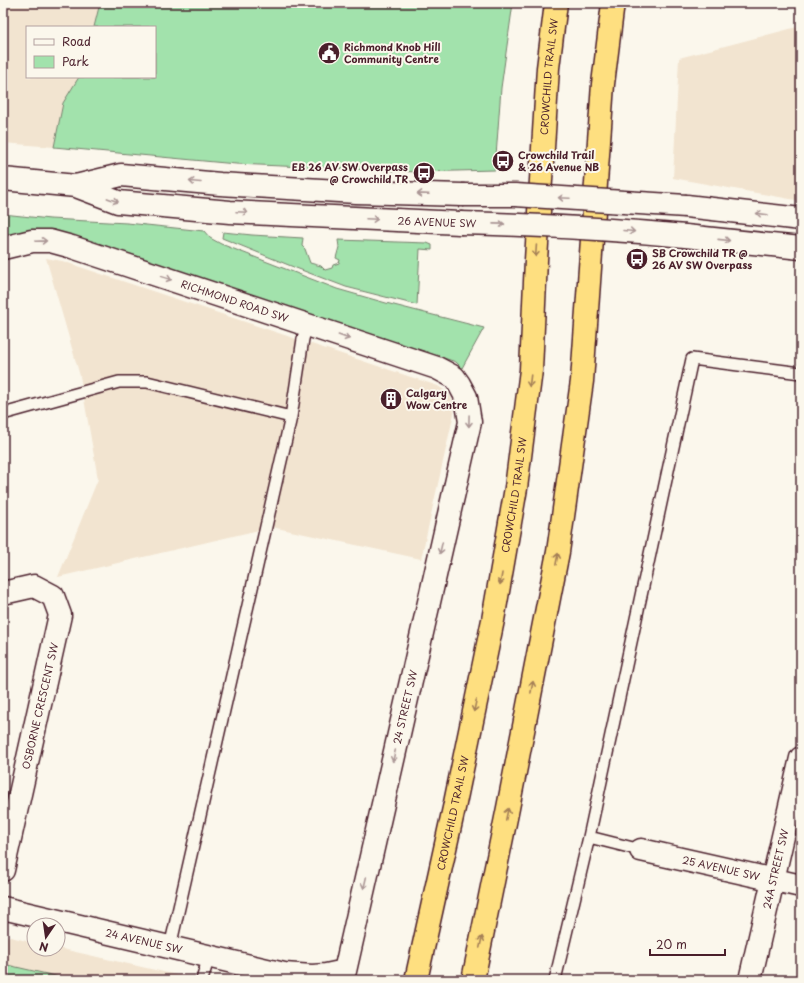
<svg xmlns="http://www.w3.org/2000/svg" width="804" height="983" viewBox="0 0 804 983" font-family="'Playpen Sans',sans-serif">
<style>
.built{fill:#f2e4d0}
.green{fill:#a2e2ac;stroke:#76806c}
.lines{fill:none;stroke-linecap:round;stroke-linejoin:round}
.service-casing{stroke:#4a1f2b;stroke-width:14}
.minor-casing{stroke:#4a1f2b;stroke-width:25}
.tertiary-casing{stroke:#4a1f2b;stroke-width:25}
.motorway-casing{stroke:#4a1f2b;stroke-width:25}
.service{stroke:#fbf7ec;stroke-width:11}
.minor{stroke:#fbf7ec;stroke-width:22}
.tertiary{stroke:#fbf7ec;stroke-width:22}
.motorway{stroke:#fedf80;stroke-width:22}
.tertiary-bridge-casing{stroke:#4a1f2b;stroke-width:25;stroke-linecap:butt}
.tertiary-bridge{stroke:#fbf7ec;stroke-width:22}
.oneway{stroke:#ab9695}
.oneway2{stroke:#a47f56}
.labels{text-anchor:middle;stroke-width:4;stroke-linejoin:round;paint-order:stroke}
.poi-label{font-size:10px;font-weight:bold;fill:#4a1f2b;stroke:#fbf7ec;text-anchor:start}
.street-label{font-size:10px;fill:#4a1f2b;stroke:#fbf7ec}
</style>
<rect width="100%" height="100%" fill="#fbf7ec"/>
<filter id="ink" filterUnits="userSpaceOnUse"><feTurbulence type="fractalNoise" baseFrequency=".025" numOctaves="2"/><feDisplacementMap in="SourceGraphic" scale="8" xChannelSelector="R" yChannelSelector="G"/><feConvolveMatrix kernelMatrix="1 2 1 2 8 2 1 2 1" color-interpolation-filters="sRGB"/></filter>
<g filter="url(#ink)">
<path class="built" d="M 3,3 L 100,3 L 94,27 L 27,27 L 27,77 L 79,77 L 63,103 L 54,147 L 3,143 Z
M 801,26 L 801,201 L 673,178 L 679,58 Z
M 46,258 L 62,261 L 432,384 L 438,386 L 448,393 L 451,398 L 453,406 L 454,413 L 421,559 L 272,527 L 58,577 L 98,479 L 80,376 Z
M 3,935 L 34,943 L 34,949 L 58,949 L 58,948 L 199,980 L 3,980 Z"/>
<path class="green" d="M 100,3 L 513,3 L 501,88 L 495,170 L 418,172 L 236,164 L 54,147 L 63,103 L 79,77 L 155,77 L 155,27 L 94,27 Z
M 3,214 L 50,219 L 127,223 L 204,231 L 210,238 L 221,244 L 337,289 L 386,303 L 484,328 L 462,368 L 456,362 L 450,360 L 83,240 L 33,231 L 25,231 L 3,237 Z
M 223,232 L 252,235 L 303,238 L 302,246 L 305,249 L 310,263 L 321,266 L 325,270 L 332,268 L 333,265 L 339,263 L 340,260 L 336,258 L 339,247 L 338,240 L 427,243 L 432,245 L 432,250 L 420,249 L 417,305 L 346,287 L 296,268 L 222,238 Z
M 3,964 L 73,980 L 3,980 Z"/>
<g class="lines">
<g class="service-casing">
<path id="service" d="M 3,414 L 119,382 L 147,382 L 291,417
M 589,837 L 641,850
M 170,947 L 291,417 L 303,339 L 307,324
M 202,980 L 209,956
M 555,980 L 589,837 L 692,359 L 801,373"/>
</g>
<g class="minor-casing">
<g id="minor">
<path id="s1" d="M 3,248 L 32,241 L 50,241 L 72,247 L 437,368 L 454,377 L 459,384 L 466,397 L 470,422 L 345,971 L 326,975 L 312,976 L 284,974 L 3,908"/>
<path d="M 3,593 L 34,586 L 53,596 L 60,615 L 3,870"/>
<path id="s2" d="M 641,850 L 801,886"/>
<path id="s3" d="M 750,980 L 801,758"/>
</g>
</g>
<g class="tertiary-casing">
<path id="tertiary" d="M 3,179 L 76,186 L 118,202 L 230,212 L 460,223
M 76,186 L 121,175 L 220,184 L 356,192 L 462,195
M 686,206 L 801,219
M 685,236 L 801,248"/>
</g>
<g class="motorway-casing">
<g id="motorway">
<path id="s4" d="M 416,980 L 454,808 L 493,620 L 516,488 L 531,370 L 536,260 L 548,68 L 556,3"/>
<path d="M 473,980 L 508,808 L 558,552 L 582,381 L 603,84 L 613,3"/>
</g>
</g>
<use href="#service" class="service"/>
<use href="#minor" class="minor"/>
<use href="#tertiary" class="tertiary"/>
<use href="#motorway" class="motorway"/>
<g class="tertiary-bridge-casing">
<path id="tertiary-bridge" d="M 462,195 L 515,195 L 686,206
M 460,223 C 536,225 610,229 685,236"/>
</g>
<use href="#tertiary-bridge" class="tertiary-bridge"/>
</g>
<defs><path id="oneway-shaft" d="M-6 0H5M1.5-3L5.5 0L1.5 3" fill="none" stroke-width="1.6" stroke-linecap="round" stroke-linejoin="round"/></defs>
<g class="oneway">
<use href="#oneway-shaft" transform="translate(195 182) rotate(-175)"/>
<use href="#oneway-shaft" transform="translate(423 194) rotate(-178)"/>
<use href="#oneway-shaft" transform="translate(564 198) rotate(-177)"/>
<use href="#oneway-shaft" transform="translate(113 200) rotate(20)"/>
<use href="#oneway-shaft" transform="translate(242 212) rotate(3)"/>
<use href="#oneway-shaft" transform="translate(762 214) rotate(-173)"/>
<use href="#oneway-shaft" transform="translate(372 219) rotate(3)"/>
<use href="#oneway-shaft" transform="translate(499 224) rotate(1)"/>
<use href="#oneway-shaft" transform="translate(629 231) rotate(5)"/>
<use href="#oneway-shaft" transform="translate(724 240) rotate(6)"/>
<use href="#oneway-shaft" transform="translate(41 241) rotate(-2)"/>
<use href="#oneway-shaft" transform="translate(166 278) rotate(18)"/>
<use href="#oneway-shaft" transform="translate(344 337) rotate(19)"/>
<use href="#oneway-shaft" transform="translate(469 421) rotate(91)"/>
<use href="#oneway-shaft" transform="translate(441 548) rotate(103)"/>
<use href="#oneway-shaft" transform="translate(394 756) rotate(103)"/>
<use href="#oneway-shaft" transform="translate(365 883) rotate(103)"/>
</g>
<g class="oneway2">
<use href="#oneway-shaft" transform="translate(536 251) rotate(94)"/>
<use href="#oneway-shaft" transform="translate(530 381) rotate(97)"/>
<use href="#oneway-shaft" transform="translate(557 559) rotate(-79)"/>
<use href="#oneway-shaft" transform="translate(501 579) rotate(100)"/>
<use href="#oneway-shaft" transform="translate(532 687) rotate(-79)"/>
<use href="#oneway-shaft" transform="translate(475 706) rotate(102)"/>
<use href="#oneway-shaft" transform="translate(507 814) rotate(-78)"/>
<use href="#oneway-shaft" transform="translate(481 942) rotate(-78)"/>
</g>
</g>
<defs>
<g id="civic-disc" transform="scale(1.15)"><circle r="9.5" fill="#4a1f2b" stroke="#fbf7ec"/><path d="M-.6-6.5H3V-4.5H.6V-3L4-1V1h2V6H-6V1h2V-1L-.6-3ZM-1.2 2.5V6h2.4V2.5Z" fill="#fff"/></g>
<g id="bus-disc" transform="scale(1.15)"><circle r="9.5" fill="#4a1f2b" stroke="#fbf7ec"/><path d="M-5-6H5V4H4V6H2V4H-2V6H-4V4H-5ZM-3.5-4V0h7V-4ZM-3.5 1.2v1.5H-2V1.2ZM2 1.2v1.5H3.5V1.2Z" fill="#fff"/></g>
<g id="building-disc" transform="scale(1.15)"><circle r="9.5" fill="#4a1f2b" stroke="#fbf7ec"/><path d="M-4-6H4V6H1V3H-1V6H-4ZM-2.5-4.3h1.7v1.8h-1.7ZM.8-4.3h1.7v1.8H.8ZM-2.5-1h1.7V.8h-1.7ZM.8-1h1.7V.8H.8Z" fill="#fff"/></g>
</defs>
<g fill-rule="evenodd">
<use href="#civic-disc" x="329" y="53"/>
<use href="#bus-disc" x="503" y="161"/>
<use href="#bus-disc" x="424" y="173"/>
<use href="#bus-disc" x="637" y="259"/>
<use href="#building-disc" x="391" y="399"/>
</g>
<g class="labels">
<g class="poi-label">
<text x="344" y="51">Richmond Knob Hill<tspan x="344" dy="12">Community Centre</tspan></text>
<text x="518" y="159">Crowchild Trail<tspan x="518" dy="12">&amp; 26 Avenue NB</tspan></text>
<text x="408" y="171" text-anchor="end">EB 26 AV SW Overpass<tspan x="408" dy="12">@ Crowchild TR</tspan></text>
<text x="652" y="257">SB Crowchild TR @<tspan x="652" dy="12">26 AV SW Overpass</tspan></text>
<text x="406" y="397">Calgary<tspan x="406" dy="12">Wow Centre</tspan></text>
</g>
<g class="street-label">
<text dy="4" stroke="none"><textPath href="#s4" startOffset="915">CROWCHILD TRAIL SW</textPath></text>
<text transform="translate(437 222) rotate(2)" y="4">26 AVENUE SW</text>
<text dy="4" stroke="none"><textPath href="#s1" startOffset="242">RICHMOND ROAD SW</textPath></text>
<text dy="4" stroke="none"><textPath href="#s4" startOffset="495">CROWCHILD TRAIL SW</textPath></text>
<text transform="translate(40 706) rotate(-77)" y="4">OSBORNE CRESCENT SW</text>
<text transform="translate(405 707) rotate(-77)" y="4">24 STREET SW</text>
<text dy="4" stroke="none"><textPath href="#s4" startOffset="171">CROWCHILD TRAIL SW</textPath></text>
<text dy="4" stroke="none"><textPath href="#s2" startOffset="82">25 AVENUE SW</textPath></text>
<text dy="4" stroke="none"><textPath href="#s3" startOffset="114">24A STREET SW</textPath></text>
<text transform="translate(144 941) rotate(13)" y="4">24 AVENUE SW</text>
</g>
</g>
<rect width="804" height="983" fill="none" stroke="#fbf7ec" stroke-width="16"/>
<rect x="8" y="8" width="788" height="967" fill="none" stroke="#4a1f2b" stroke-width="1.5" filter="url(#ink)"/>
<rect x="26" y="26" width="130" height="52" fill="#fbf7ec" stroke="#b4a19f"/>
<rect x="34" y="39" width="20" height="6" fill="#fbf7ec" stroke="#b4a19f"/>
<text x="62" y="46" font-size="12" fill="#4a1f2b">Road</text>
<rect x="34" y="56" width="20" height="12" fill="#a2e2ac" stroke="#b4a19f"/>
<text x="62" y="66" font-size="12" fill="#4a1f2b">Park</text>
<g transform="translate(46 937) rotate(193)"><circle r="19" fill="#fbf7ec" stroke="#b4a19f"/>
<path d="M0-3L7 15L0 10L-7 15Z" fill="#4a1f2b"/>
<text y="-6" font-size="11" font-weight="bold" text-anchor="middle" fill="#4a1f2b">N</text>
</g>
<path d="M650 949v6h75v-6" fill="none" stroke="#4a1f2b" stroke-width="2"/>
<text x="656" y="949" font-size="12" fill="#4a1f2b" stroke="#fbf7ec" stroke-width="3" paint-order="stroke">20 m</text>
</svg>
